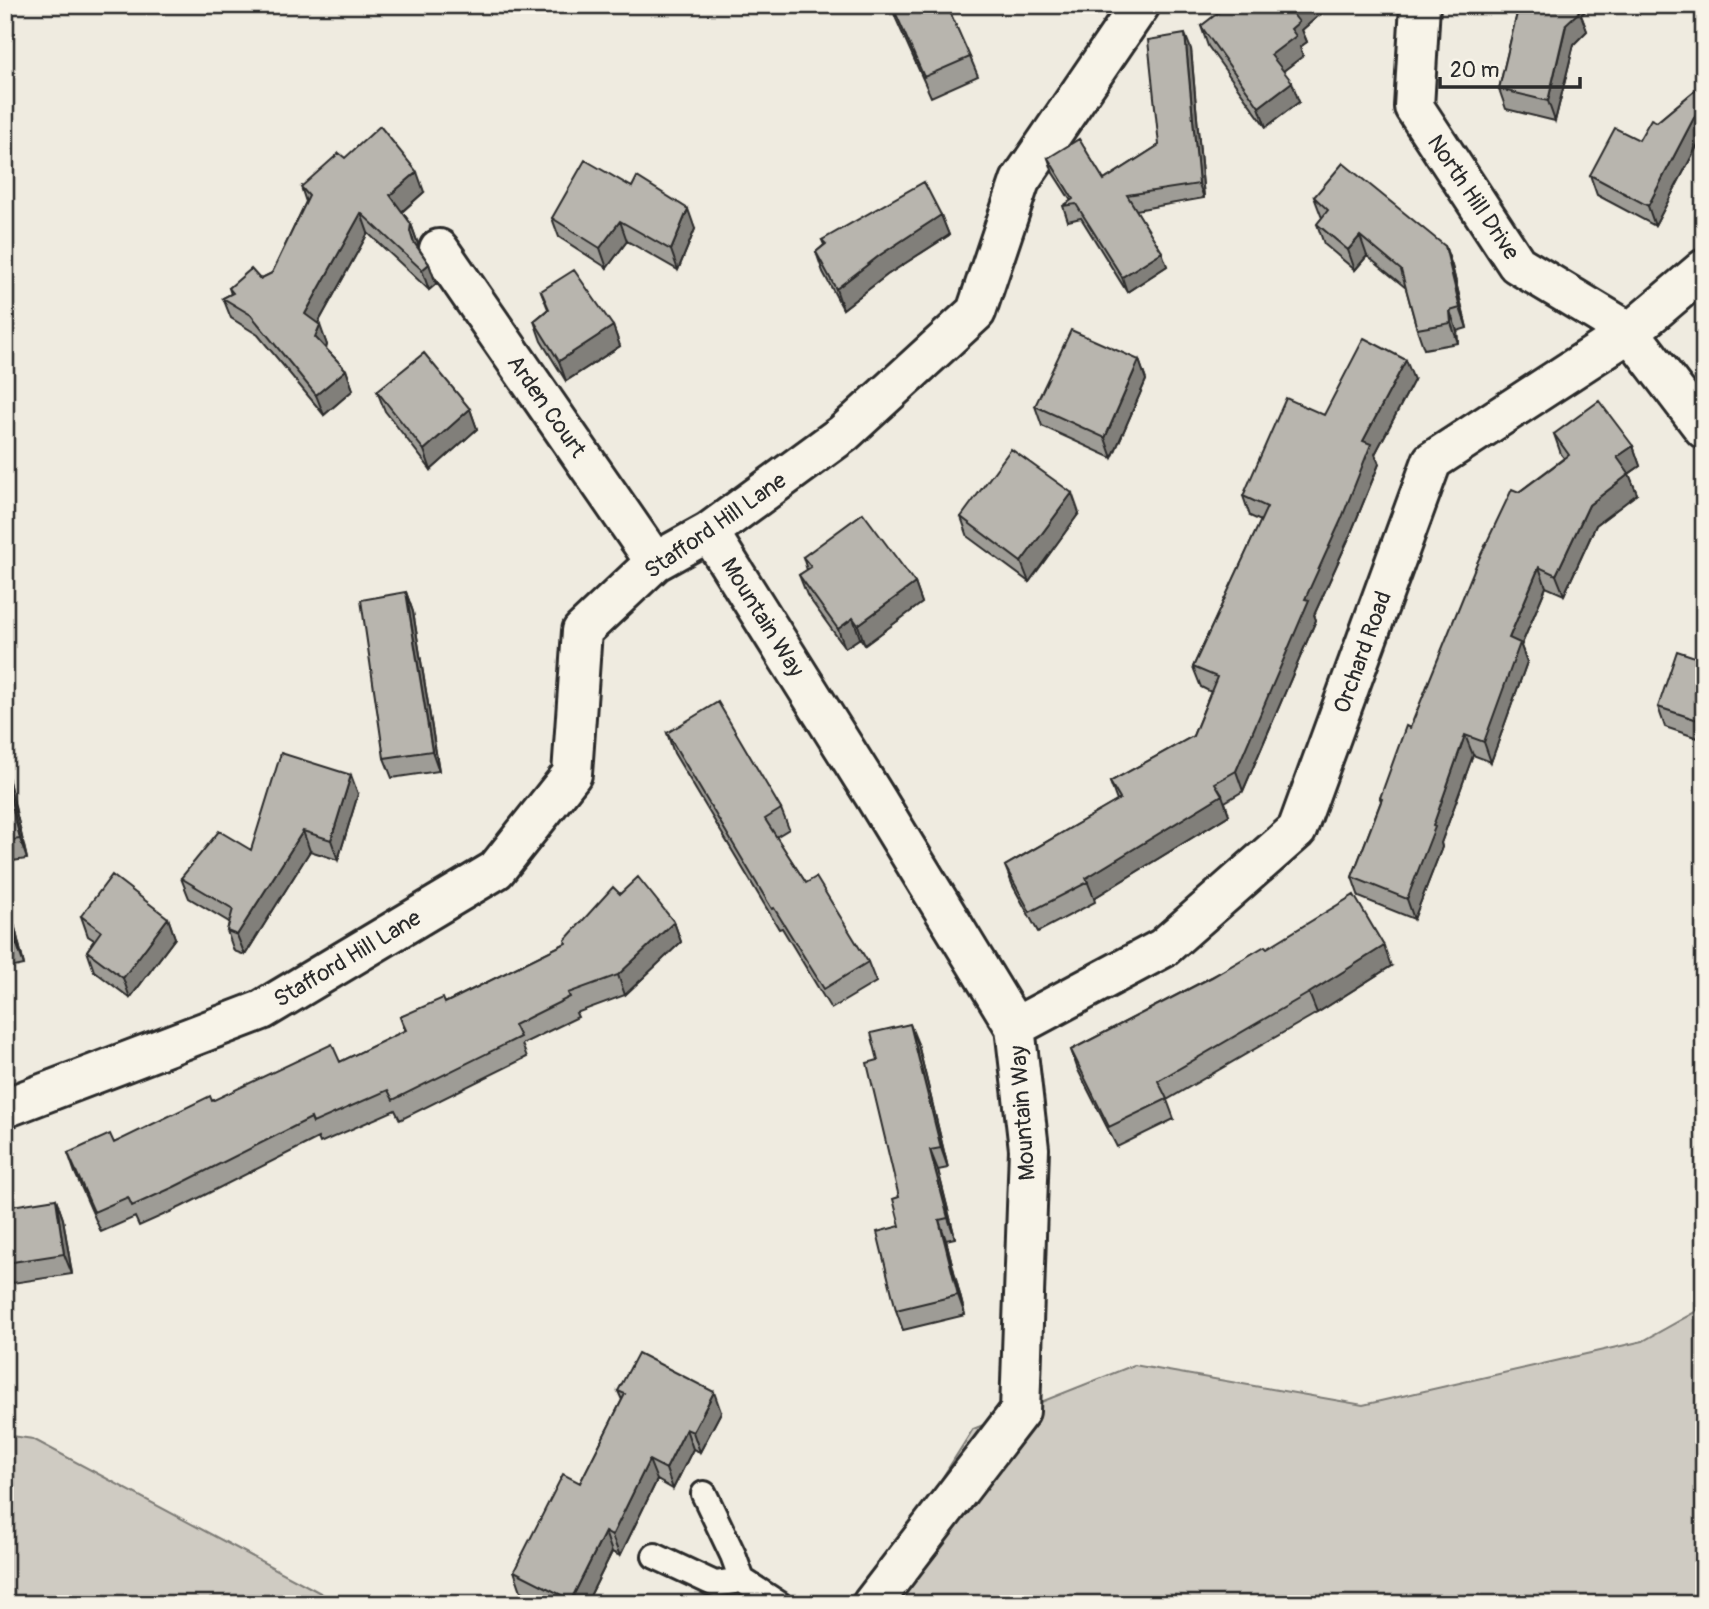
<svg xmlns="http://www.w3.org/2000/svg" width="1709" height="1609" viewBox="0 0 1709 1609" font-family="Pangolin,sans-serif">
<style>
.green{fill:#cfcbc2;stroke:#7d7b76;stroke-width:2}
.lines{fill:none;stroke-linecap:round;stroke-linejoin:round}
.service-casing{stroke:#2b2b2b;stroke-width:30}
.minor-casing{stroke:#2b2b2b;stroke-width:44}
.service{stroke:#f7f3e8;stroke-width:24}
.minor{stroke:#f7f3e8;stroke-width:38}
.wall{fill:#9e9c96;stroke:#2b2b2b;stroke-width:2}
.shaded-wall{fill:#817f7a;stroke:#2b2b2b;stroke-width:2}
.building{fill:#b8b5ae;stroke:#2b2b2b;stroke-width:2}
.labels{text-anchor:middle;stroke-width:5;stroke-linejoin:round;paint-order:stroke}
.street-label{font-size:23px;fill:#2b2b2b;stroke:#f7f3e8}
</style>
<rect width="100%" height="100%" fill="#efebe0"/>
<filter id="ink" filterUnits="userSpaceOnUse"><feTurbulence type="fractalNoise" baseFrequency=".0143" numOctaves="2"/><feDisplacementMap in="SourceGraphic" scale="14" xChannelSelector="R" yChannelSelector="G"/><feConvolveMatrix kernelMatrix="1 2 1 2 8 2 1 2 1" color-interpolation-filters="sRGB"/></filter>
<g filter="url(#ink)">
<path class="green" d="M 1704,1307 L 1704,1604 L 863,1604 L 973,1429 L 1134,1365 L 1363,1405 L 1643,1341 Z
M 5,1435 L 33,1439 L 341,1604 L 5,1604 Z"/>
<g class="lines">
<g class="service-casing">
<path id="service" d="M 655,1556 L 715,1584 L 742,1580 L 733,1555 L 704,1494
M 742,1580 L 779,1604"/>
</g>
<g class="minor-casing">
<path id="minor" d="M 1420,5 L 1414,107 L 1517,264 L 1630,332 L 1704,429
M 439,249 L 655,562
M 709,532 L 875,797 L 1015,1027 L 1029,1149 L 1020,1411 L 872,1604
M 1015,1027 L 1163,948 L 1297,830 L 1432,461 L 1630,332 L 1704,269
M 5,1108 L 262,1010 L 496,870 L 572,774 L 582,631 L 655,562 L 709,532 L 844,433 L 976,312 L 1020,181 L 1140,5"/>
</g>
<use href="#service" class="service"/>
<use href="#minor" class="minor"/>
</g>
<path class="wall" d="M 891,5 L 970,57 L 978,76 L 931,97 L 896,19 Z
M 1238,5 L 1331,5 L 1302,30 L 1307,42 L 1300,47 L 1303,56 L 1283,71 L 1299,102 L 1266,127 L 1208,46 L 1201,26 Z
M 1519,5 L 1592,5 L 1581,15 L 1587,31 L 1574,44 L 1555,121 L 1506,109 L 1499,89 Z
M 1191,49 L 1204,198 L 1136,210 L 1167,266 L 1127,292 L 1081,218 L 1068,221 L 1063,206 L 1071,201 L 1053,173 L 1048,158 L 1104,180 L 1159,145 Z
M 1704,83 L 1704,133 L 1655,226 L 1597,195 L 1590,175 L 1639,140 L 1657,122 Z
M 345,158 L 424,192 L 402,212 L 411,224 L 418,244 L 418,247 L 429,264 L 436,284 L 429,290 L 368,233 L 318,323 L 327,345 L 326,349 L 346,370 L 353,390 L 324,415 L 258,335 L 231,318 L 223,298 L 231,294 L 229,288 L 260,279 L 272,273 L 306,202 L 301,187 Z
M 632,187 L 695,229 L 678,270 L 627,241 L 607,268 L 559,237 L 552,218 Z
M 1314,197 L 1445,246 L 1452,266 L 1467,328 L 1457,331 L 1458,343 L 1424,349 L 1417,329 L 1406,288 L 1367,256 L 1355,270 L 1324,244 L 1317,224 L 1322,218 Z
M 941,215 L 949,235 L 887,275 L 843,309 L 823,272 L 816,252 L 824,245 L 822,240 Z
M 541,291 L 613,326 L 620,346 L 566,381 L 541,341 L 534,321 L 548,309 Z
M 1139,360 L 1146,380 L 1112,458 L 1042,426 L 1035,406 Z
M 1414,380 L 1375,454 L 1379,464 L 1348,540 L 1314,615 L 1316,620 L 1243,791 L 1225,802 L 1229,815 L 1094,898 L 1095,902 L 1038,932 L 1013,886 L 1005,866 L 1117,801 L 1110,782 L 1193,736 L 1211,692 L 1201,687 L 1193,667 L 1261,521 L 1250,516 L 1243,496 L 1324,415 Z
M 377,391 L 470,409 L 477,429 L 431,470 L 385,411 Z
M 1554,434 L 1633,446 L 1640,466 L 1629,474 L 1637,494 L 1596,525 L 1564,595 L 1546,587 L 1521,646 L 1527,662 L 1491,762 L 1473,755 L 1441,843 L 1442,847 L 1414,919 L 1359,897 L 1352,877 L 1381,801 L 1380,798 L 1519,492 L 1564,458 L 1561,454 Z
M 1079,513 L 1029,582 L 968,537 L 961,517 Z
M 803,557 L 915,583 L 922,603 L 865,645 L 860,638 L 845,648 L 807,595 L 799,575 L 807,570 Z
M 406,592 L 413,612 L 439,771 L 392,778 L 384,758 Z
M 5,660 L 10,686 L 5,687 Z
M 1704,660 L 1704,740 L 1665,727 L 1658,707 Z
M 667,733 L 781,809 L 789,829 L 776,837 L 806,883 L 868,962 L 876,982 L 831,1009 L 782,928 L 779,929 L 674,753 Z
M 5,764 L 27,859 L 5,862 Z
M 358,794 L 338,860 L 310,851 L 245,955 L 234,951 L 227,931 L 229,922 L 189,898 L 181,878 L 251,850 Z
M 5,887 L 24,965 L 5,969 Z
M 620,894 L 674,922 L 681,942 L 625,995 L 576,1013 L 578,1017 L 522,1044 L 527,1057 L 400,1120 L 395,1110 L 320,1143 L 318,1138 L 181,1207 L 139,1226 L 135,1217 L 101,1232 L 75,1173 L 68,1153 L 114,1143 L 212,1101 L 340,1062 L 405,1031 L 400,1017 L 445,1003 L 566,943 Z
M 81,916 L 168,918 L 175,938 L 130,998 L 94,971 L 87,951 L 94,940 L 88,936 Z
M 1267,948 L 1391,966 L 1317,1013 L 1167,1100 L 1174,1119 L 1117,1147 L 1078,1070 L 1071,1050 Z
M 5,970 L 9,985 L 5,986 Z
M 918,1044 L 948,1168 L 938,1170 L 955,1238 L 946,1240 L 965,1315 L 903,1330 L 896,1310 L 900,1226 L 899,1197 L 878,1060 Z
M 56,1199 L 63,1219 L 72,1274 L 13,1283 L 6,1263 Z
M 618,1391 L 721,1412 L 700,1452 L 693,1449 L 673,1489 L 657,1480 L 620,1556 L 612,1552 L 586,1604 L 546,1604 L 521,1591 L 514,1571 L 580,1483 L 622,1400 Z"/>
<path class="shaded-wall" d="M 1301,5 L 1331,5 L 1302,30 L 1307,42 L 1300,47 L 1303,56 L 1278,75 L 1271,55 L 1291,29 L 1292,13 Z
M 1571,5 L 1592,5 L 1581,15 L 1587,31 L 1574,44 L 1555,121 L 1548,101 Z
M 1185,34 L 1191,49 L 1204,198 L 1199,184 Z
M 1292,82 L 1299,102 L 1266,127 L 1259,107 Z
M 1698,110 L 1704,127 L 1704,133 L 1655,226 L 1648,206 Z
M 417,172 L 424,192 L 398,215 L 390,195 Z
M 688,209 L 695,229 L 678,270 L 671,250 Z
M 361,213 L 368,233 L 312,334 L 305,314 Z
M 941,215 L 949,235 L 887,275 L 843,309 L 836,289 L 880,255 Z
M 620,221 L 627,241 L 607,268 L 600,248 Z
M 411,224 L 418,244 L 417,251 L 410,231 Z
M 1360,236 L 1367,256 L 1355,270 L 1348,250 Z
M 1445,246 L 1452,266 L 1467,328 L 1460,308 Z
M 1162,252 L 1167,266 L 1127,292 L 1122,277 Z
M 429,264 L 436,284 L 429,290 L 422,270 Z
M 1450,311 L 1457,331 L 1458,343 L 1451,323 Z
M 320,325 L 327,345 L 322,357 L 315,337 Z
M 613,326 L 620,346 L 566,381 L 559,361 Z
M 1139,360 L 1146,380 L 1112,458 L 1105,438 Z
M 1406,360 L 1414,380 L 1375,454 L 1379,464 L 1348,540 L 1314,615 L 1316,620 L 1243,791 L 1236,771 L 1305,599 L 1363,441 Z
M 346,370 L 353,390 L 324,415 L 316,395 Z
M 470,409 L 477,429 L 431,470 L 424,450 Z
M 1633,446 L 1640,466 L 1624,477 L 1617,457 Z
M 1629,474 L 1637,494 L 1596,525 L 1564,595 L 1556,575 L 1589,505 Z
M 1072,493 L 1079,513 L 1029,582 L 1021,562 Z
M 1539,567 L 1546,587 L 1521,646 L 1527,662 L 1491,762 L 1484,742 L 1509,638 Z
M 915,583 L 922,603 L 865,645 L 858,625 Z
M 406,592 L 413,612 L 439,771 L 432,751 Z
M 853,618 L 860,638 L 845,648 L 838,629 Z
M 5,660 L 10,686 L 5,672 Z
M 1465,735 L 1473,755 L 1441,843 L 1442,847 L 1414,919 L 1407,899 Z
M 5,764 L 27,859 L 20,839 L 5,775 Z
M 351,775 L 358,794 L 338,860 L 331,840 Z
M 1222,795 L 1229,815 L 1094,898 L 1086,878 Z
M 303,831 L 310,851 L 245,955 L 237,935 Z
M 5,887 L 24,965 L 17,945 L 5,897 Z
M 168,918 L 175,938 L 130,998 L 123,978 Z
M 674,922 L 681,942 L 625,995 L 618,975 Z
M 1384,946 L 1391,966 L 1317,1013 L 1309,993 Z
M 910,1024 L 918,1044 L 948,1168 L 941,1148 Z
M 930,1150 L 938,1170 L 955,1238 L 948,1218 Z
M 56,1199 L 63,1219 L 72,1274 L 64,1254 Z
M 939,1220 L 946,1240 L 965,1315 L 958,1295 Z
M 714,1392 L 721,1412 L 700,1452 L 693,1432 Z
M 686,1429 L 693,1449 L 673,1489 L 666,1469 Z
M 649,1460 L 657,1480 L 620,1556 L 612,1536 Z
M 605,1532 L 612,1552 L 586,1604 L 572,1604 L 571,1600 Z"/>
<path class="building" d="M 892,5 L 947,5 L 970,57 L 924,77 Z
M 1228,5 L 1234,5 L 1236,8 L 1238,5 L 1301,5 L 1292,13 L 1299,22 L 1291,29 L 1296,36 L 1271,55 L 1292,82 L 1259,107 L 1201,26 Z
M 1519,5 L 1574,5 L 1579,12 L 1566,24 L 1548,101 L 1499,89 Z
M 1185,34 L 1199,184 L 1127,195 L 1162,252 L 1122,277 L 1076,204 L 1063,206 L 1073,199 L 1048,158 L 1079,139 L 1104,180 L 1159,145 L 1148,40 Z
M 1704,83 L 1704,118 L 1698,110 L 1648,206 L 1590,175 L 1615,128 L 1639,140 L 1651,119 L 1657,122 Z
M 380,126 L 417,172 L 390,195 L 411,224 L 410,231 L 413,241 L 429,264 L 422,270 L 361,213 L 305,314 L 320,325 L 315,337 L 346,370 L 316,395 L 251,315 L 223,298 L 233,293 L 229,288 L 251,269 L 260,279 L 272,273 L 309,196 L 301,187 L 339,153 L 345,158 Z
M 585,160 L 632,187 L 637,177 L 688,209 L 671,250 L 620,221 L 600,248 L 552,218 Z
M 1343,163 L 1445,246 L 1460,308 L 1450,311 L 1451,323 L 1417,329 L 1401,270 L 1360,236 L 1348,250 L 1317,224 L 1328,210 L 1314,197 Z
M 924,182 L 941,215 L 880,255 L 836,289 L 816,252 L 826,244 L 822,240 Z
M 574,270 L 613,326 L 559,361 L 534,321 L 549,309 L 541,291 Z
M 1071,330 L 1139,360 L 1105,438 L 1035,406 Z
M 1364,338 L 1406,360 L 1363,441 L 1371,444 L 1341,520 L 1305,599 L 1309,600 L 1236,771 L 1215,783 L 1222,795 L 1086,878 L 1088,882 L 1030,912 L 1005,866 L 1120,799 L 1110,782 L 1193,736 L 1217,677 L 1193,667 L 1267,507 L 1243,496 L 1286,398 L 1324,415 Z
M 424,353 L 470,409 L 424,450 L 377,391 Z
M 1599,401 L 1633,446 L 1617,457 L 1629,474 L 1589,505 L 1556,575 L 1539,567 L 1509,638 L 1520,643 L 1484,742 L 1465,735 L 1433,826 L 1435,827 L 1407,899 L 1352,877 L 1382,799 L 1380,798 L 1406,726 L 1410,728 L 1476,565 L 1512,489 L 1519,492 L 1569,455 L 1554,434 Z
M 1011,449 L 1072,493 L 1021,562 L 961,517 Z
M 863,513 L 915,583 L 858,625 L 853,618 L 838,629 L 799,575 L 811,567 L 803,557 Z
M 406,592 L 432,751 L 384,758 L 361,600 Z
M 1677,651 L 1704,660 L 1704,722 L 1658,707 Z
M 718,702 L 781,809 L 765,819 L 806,883 L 816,877 L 868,962 L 824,989 L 774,908 L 772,909 L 667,733 Z
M 281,753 L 351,775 L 331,840 L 303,831 L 237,935 L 227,931 L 233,909 L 181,878 L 219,831 L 251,850 Z
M 5,775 L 20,839 L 5,841 Z
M 112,875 L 168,918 L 123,978 L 87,951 L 101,931 L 81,916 Z
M 638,877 L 674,922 L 618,975 L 568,993 L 570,997 L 514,1025 L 520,1037 L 393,1100 L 388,1090 L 313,1123 L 311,1118 L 174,1187 L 132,1206 L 128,1197 L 94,1212 L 68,1153 L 110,1134 L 114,1143 L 210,1096 L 212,1101 L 332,1044 L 340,1062 L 406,1030 L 400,1017 L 443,998 L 445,1003 L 566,943 L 565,940 L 613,887 L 620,894 Z
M 1354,895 L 1384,946 L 1309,993 L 1158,1081 L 1167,1099 L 1109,1127 L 1071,1050 L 1212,977 L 1265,946 L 1267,948 Z
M 5,897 L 17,945 L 5,947 Z
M 910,1024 L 941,1148 L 930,1150 L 948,1218 L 939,1220 L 958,1295 L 896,1310 L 877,1232 L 900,1226 L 893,1199 L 899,1197 L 867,1063 L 878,1060 L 871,1033 Z
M 56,1199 L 64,1254 L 6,1263 L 5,1207 Z
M 638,1353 L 714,1392 L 693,1432 L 686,1429 L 666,1469 L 649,1460 L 612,1536 L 605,1532 L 571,1600 L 514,1571 L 563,1474 L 580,1483 L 625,1394 L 618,1391 Z"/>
</g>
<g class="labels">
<g class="street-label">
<text transform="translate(1474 197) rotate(56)" y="8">North Hill Drive</text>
<text transform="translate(547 406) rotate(55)" y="8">Arden Court</text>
<text transform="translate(715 525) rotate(-35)" y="8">Stafford Hill Lane</text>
<text transform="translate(763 617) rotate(58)" y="8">Mountain Way</text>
<text transform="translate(1362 652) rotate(-70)" y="8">Orchard Road</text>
<text transform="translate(347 958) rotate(-31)" y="8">Stafford Hill Lane</text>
<text transform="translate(1022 1113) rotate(-94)" y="8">Mountain Way</text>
</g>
</g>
<rect width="1709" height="1609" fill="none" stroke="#f7f3e8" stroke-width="28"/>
<rect x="14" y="14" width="1681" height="1581" fill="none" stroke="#2b2b2b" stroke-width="2.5" filter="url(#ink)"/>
<path d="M1440 77v10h140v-10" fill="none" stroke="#2b2b2b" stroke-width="3.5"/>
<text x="1450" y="77" font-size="21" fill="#2b2b2b" stroke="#f7f3e8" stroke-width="5" paint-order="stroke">20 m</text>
</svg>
